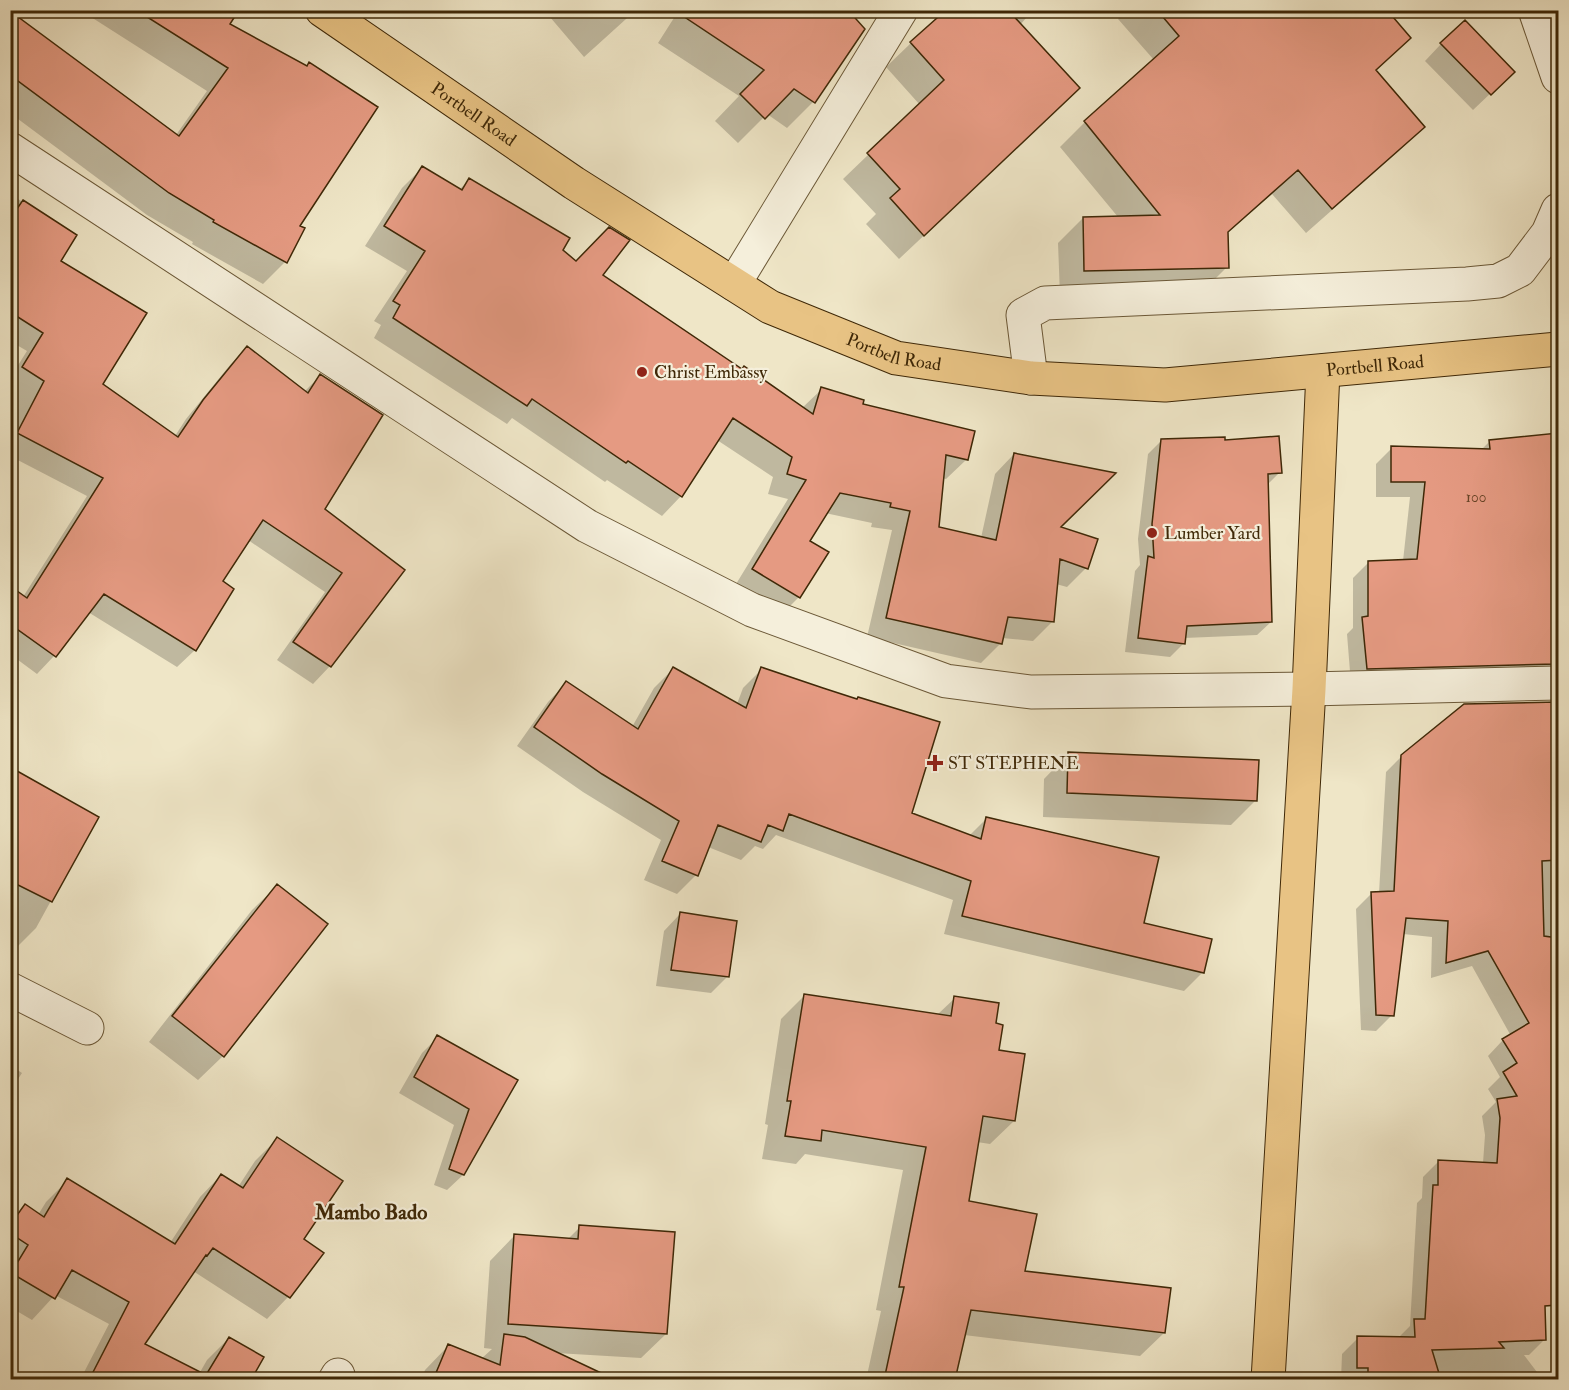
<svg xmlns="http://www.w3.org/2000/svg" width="1569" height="1390" viewBox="0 0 1569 1390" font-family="'IM FELL Double Pica',serif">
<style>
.shadow{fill:#0003}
.building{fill:#e59a82;stroke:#3f2807;stroke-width:1.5}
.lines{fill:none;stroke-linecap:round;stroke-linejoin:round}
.minor-casing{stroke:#6b5837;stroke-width:35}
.major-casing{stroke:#3f2807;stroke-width:35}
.minor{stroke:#f5efdb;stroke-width:33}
.major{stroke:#e8c384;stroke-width:33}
.poi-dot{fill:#8f2418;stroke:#f5efdb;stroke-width:2}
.labels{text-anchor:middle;stroke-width:4.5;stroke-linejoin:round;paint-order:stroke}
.number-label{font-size:15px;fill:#684426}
.street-label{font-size:18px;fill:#3f2807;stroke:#f5efdb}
.poi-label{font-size:18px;fill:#3f2807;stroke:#f5efdb;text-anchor:start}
.quarter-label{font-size:21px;font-weight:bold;fill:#3f2807;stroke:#f5efdb}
</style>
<rect width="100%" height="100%" fill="#efe6c7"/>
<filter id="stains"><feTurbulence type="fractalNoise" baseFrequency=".00333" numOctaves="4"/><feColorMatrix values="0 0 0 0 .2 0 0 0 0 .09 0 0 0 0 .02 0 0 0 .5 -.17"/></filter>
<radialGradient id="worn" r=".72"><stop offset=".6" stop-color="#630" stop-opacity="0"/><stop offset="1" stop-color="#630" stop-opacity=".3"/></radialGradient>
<path class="shadow" d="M 80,10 L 237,10 L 228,24 L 298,226 L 285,262 L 263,284 L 192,244 L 193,242 L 147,215 L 10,113 L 10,21 L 176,135 L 207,91 Z
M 544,10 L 636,10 L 584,57 Z
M 679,10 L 863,29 L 813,102 L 787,128 L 767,114 L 738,143 L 715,121 L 739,96 L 658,43 Z
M 945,10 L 1033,10 L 1020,25 L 1054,113 L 899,259 L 866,224 L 876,214 L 843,179 L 920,105 L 886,67 L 911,43 L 947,12 Z
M 1126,10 L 1321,10 L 1409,38 L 1375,72 L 1423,127 L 1399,151 L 1306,233 L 1272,194 L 1226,234 L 1227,267 L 1202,292 L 1060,296 L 1058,243 L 1083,218 L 1118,217 L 1060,147 L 1085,122 L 1154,60 L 1118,19 Z
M 1441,44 L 1513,72 L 1473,110 L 1425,61 Z
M 422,168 L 459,190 L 469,180 L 576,263 L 601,275 L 742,370 L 802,408 L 822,389 L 861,405 L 973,432 L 966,460 L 946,479 L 942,478 L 937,528 L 981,538 L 995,474 L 1014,454 L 1058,528 L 1086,568 L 1067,587 L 1056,584 L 1053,621 L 1033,641 L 1002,638 L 1001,643 L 981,663 L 867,637 L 892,530 L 871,527 L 872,523 L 825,513 L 808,541 L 827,553 L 799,597 L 779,617 L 733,589 L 788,499 L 768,494 L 773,477 L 717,440 L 681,496 L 662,516 L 607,480 L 605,482 L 512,418 L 507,424 L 374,338 L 381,325 L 374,321 L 407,271 L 365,246 L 402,188 Z
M 10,194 L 75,235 L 59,261 L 101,384 L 175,436 L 186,419 L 230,365 L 247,348 L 304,392 L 320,376 L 323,509 L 403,570 L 330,666 L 313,684 L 277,660 L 325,592 L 248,540 L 220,582 L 195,650 L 177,667 L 88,612 L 54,656 L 37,674 L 10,654 L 10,601 L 23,597 L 87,496 L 10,456 L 10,378 L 27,351 L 10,341 Z
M 1558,434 L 1558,690 L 1351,684 L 1347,634 L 1353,628 L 1353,578 L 1369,562 L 1403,561 L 1410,497 L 1376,497 L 1376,464 L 1392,448 L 1481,450 L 1490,441 Z
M 1162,440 L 1224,442 L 1280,472 L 1267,485 L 1271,622 L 1257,635 L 1184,638 L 1184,643 L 1170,657 L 1125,652 L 1135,571 L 1140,565 L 1138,539 L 1148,454 Z
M 673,669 L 737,704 L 743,688 L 762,669 L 910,814 L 969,836 L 986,819 L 1142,924 L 1203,972 L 1184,991 L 944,934 L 953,900 L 776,835 L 763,849 L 755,846 L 741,860 L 708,847 L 696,875 L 677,894 L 644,880 L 661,840 L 583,792 L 517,746 L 548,702 L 566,683 L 632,727 L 654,688 Z
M 1558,703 L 1558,1285 L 1541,1242 L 1545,1339 L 1529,1355 L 1524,1355 L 1543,1380 L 1341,1380 L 1342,1354 L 1358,1338 L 1399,1337 L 1410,1326 L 1417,1203 L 1422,1198 L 1423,1177 L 1439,1161 L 1483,1163 L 1485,1135 L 1482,1116 L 1496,1102 L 1488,1089 L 1500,1077 L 1488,1056 L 1503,1040 L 1511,1036 L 1472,966 L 1431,978 L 1432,937 L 1403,934 L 1392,1015 L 1376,1031 L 1361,1030 L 1356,909 L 1372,893 L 1379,893 L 1386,772 L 1402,756 L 1464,706 Z
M 1068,754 L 1256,800 L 1231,825 L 1043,817 L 1044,779 Z
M 10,769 L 97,817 L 36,928 L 17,947 L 10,944 Z
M 277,886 L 223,1056 L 198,1080 L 149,1042 L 252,910 Z
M 680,914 L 728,976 L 711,993 L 656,986 L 664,931 Z
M 804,996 L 937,1015 L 955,998 L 994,1025 L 998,1051 L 1014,1121 L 990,1144 L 977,1142 L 967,1202 L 1023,1272 L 1164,1333 L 1140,1356 L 964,1335 L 954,1380 L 866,1380 L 881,1311 L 876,1310 L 903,1170 L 805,1154 L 796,1164 L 762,1159 L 768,1125 L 765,1124 L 781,1019 Z
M 438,1037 L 516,1081 L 463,1175 L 447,1190 L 434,1185 L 454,1125 L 399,1093 L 422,1053 Z
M 10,1065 L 22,1073 L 10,1091 Z
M 277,1139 L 302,1239 L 321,1253 L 288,1297 L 267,1319 L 193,1271 L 143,1345 L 199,1374 L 207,1360 L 229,1338 L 249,1380 L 80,1380 L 109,1324 L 55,1295 L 32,1320 L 10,1307 L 10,1221 L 25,1206 L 38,1215 L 46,1202 L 68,1180 L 170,1243 L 200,1197 L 221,1175 L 238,1187 L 255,1161 Z
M 580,1227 L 666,1334 L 641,1358 L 556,1353 L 613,1380 L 421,1380 L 425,1370 L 448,1346 L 481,1359 L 492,1349 L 484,1348 L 490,1261 L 514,1236 L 567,1240 Z"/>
<path class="building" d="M 136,10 L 239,10 L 230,24 L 307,66 L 309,62 L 378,107 L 300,226 L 305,228 L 287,263 L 213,222 L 214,220 L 169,193 L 10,75 L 10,11 L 179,136 L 228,68 Z
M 674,10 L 848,10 L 865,29 L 815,103 L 794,89 L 765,119 L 740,94 L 764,70 Z
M 946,10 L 1008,10 L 1080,88 L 924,236 L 890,198 L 900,189 L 867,153 L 944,80 L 910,42 Z
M 1157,10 L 1387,10 L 1411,38 L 1376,70 L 1425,127 L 1332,209 L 1298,170 L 1228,232 L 1229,268 L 1084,271 L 1083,217 L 1160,215 L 1084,121 L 1179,36 Z
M 1465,20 L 1515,72 L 1491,95 L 1440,43 Z
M 422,166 L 462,190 L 469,178 L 570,238 L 563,250 L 576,261 L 609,227 L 630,240 L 603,275 L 742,369 L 744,366 L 813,414 L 821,387 L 864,400 L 863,404 L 975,431 L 968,460 L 946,455 L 939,527 L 996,540 L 1014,453 L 1116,473 L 1061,527 L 1098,539 L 1088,569 L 1060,559 L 1054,622 L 1008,617 L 1002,644 L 886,618 L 910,511 L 890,507 L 891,503 L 840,493 L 810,541 L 829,552 L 800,598 L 752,569 L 806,480 L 787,474 L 792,457 L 733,418 L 682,497 L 628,461 L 626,463 L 532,399 L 527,406 L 393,318 L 400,305 L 393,301 L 425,251 L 384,226 Z
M 23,200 L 77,235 L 61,261 L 147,313 L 103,384 L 178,437 L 203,400 L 247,346 L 308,393 L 320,374 L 383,415 L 325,509 L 405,570 L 331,667 L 293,642 L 342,573 L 263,520 L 223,581 L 234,589 L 196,651 L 104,594 L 56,657 L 10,624 L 10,586 L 27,598 L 103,478 L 17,433 L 44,381 L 22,367 L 43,333 L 10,312 L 10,219 Z
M 1558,433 L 1558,658 L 1555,658 L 1556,664 L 1367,669 L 1362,617 L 1368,616 L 1368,561 L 1417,559 L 1425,482 L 1391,482 L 1391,446 L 1490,449 L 1489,440 Z
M 1279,436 L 1282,473 L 1268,474 L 1272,622 L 1187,626 L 1185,644 L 1138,638 L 1148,556 L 1154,558 L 1152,524 L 1161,439 L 1225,437 L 1225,440 Z
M 673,667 L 746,708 L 761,667 L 823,688 L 857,699 L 858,697 L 940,722 L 912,813 L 981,839 L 986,817 L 1159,857 L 1144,923 L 1212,939 L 1204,973 L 962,916 L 971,881 L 789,814 L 783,831 L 768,825 L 761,842 L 718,825 L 698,876 L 662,861 L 679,821 L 602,774 L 534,727 L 566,681 L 638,729 Z
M 1558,702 L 1558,860 L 1542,861 L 1544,936 L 1558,938 L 1558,1183 L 1554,1178 L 1557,1305 L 1545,1306 L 1546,1340 L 1499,1342 L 1504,1348 L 1432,1350 L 1441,1380 L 1368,1380 L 1368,1368 L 1357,1368 L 1357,1336 L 1415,1337 L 1414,1319 L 1425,1319 L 1433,1185 L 1438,1185 L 1438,1160 L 1497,1163 L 1500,1118 L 1497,1099 L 1517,1096 L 1503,1072 L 1517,1063 L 1502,1039 L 1529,1023 L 1488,951 L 1446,963 L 1448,921 L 1406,918 L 1394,1016 L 1376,1015 L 1371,892 L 1394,891 L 1401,755 L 1464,704 Z
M 1068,752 L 1259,760 L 1257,801 L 1067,793 Z
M 10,767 L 99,817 L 52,902 L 10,881 Z
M 277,884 L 328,924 L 224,1057 L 172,1016 Z
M 680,912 L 737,921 L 729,977 L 671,970 Z
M 804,994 L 951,1016 L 954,996 L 999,1003 L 996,1023 L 1003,1025 L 999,1050 L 1025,1054 L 1015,1121 L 983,1116 L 969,1201 L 1037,1214 L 1025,1271 L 1171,1288 L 1165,1333 L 971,1310 L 955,1380 L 884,1380 L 904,1287 L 899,1287 L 926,1147 L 822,1130 L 821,1141 L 785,1136 L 791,1101 L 787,1101 Z
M 437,1035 L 518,1080 L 464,1175 L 449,1169 L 469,1109 L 414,1077 Z
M 277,1137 L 343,1181 L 304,1239 L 324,1253 L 290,1298 L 213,1248 L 207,1256 L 206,1255 L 145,1344 L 206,1375 L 229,1337 L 264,1357 L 251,1380 L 89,1380 L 129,1302 L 72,1270 L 55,1299 L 11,1273 L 28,1245 L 10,1233 L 10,1225 L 25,1204 L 44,1217 L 67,1178 L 175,1244 L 221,1174 L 243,1188 Z
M 579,1225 L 675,1232 L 667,1334 L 508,1324 L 514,1234 L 578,1239 Z
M 504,1334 L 525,1337 L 616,1380 L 433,1380 L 448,1344 L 500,1365 Z"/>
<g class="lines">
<g class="minor-casing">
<path id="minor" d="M 1535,10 L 1558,77
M 10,149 L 587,526 L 752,610 L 946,681 L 1031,692 L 1309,689 L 1558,683
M 734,284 L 901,10
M 1031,378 L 1023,315 L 1045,303 L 1467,284 L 1498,281 L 1520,270 L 1548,233 L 1558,210
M 10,989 L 87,1028
M 335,1380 L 338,1375"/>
</g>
<g class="major-casing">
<g id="major">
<path id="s1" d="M 322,10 L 574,183 L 770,307 L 896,358 L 1031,378 L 1165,385 L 1558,349"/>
<path d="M 1268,1380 L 1309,689 L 1323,371"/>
</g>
</g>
<use href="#minor" class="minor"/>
<use href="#major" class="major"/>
</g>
<g class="poi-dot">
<circle cx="642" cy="372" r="6"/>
<circle cx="1152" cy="533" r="6"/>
<path d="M932 754h6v6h6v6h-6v6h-6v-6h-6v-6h6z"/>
</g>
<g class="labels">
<g class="number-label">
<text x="1476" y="502">100</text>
</g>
<g class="street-label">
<text dy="6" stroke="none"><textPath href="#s1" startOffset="184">Portbell Road</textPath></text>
<text dy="6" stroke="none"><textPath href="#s1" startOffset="670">Portbell Road</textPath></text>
<text dy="6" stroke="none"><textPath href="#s1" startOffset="1155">Portbell Road</textPath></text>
</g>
<g class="poi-label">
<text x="654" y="378">Christ Embassy</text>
<text x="1164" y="539">Lumber Yard</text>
<text x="948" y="769">ST STEPHENE</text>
</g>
<g class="quarter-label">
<text x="371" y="1219">Mambo Bado</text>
</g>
</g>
<rect width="1569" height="1390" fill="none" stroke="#efe6c7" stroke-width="36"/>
<rect x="12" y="12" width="1545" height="1366" fill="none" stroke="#3f2807" stroke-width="3"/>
<rect x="18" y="18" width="1533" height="1354" fill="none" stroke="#3f2807" stroke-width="1.5"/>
<rect width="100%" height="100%" filter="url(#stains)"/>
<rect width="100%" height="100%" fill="url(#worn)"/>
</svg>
